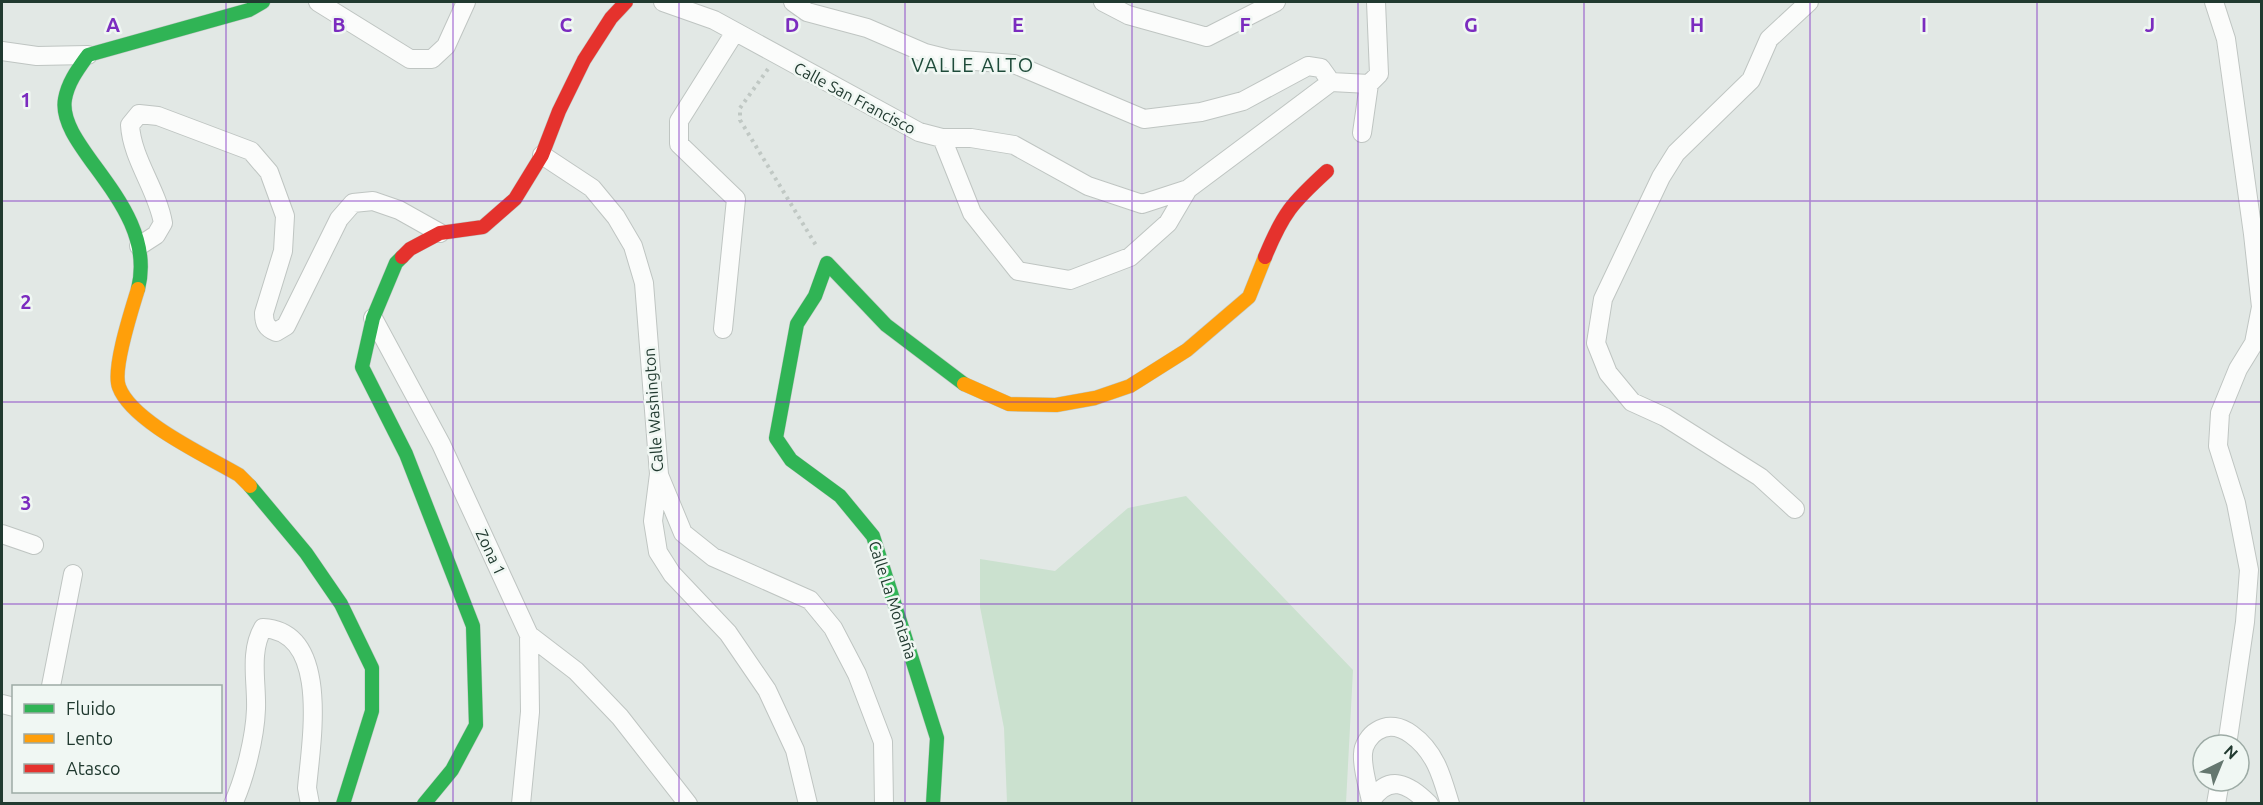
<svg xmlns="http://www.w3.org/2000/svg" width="2263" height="805" viewBox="0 0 2263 805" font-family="Ubuntu,sans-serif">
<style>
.green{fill:#cbe1cf}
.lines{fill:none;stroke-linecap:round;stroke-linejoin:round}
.street-casing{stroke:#bfc5c2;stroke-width:20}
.fast-casing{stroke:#bec6c2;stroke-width:15}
.slow-casing{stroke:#bec6c2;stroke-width:15}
.jam-casing{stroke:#bec6c2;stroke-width:15}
.path{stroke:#c0c8c4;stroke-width:4;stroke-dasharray:3 4.5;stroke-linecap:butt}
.street{stroke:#fbfcfb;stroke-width:18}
.fast{stroke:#30b455;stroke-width:14}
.slow{stroke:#ff9f0a;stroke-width:14}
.jam{stroke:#e5322d;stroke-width:14}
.grid{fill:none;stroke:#7b2cbf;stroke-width:1.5;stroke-opacity:0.55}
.labels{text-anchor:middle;stroke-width:5;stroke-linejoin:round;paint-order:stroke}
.street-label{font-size:16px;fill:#213a30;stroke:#f0f7f3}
.quarter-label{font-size:20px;letter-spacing:1.5px;fill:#1e4b3a;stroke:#f0f7f3}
.grid-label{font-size:20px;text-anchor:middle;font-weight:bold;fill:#7b2cbf;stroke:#f0f7f3;stroke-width:5;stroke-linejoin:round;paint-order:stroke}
</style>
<rect width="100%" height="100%" fill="#e2e8e5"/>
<path class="green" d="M 1186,496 L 1353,670 L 1346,803 L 1007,803 L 1004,728 L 980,607 L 980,559 L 1055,571 L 1128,508 Z"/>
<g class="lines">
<g class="street-casing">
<path id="street" d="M 318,2 L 410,59 L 432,59 L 446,46 L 466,2
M 663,2 L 714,20 L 919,132 L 942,138 L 971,138 L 1014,145 L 1088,186 L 1142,204 L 1188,189 L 1331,82 L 1369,84
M 793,2 L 807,12 L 867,28 L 925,53 L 949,59 L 1014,64 L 1144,119 L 1201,112 L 1243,101 L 1308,66 L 1321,68 L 1331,82
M 1103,2 L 1128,15 L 1207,37 L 1276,2
M 2214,2 L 2226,39 L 2253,234 L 2261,307 L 2254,343 L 2238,369 L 2220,413 L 2218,446 L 2236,503 L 2249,570 L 2245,622 L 2227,745
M 2,51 L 37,56 L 88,55
M 1369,84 L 1379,74 L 1376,2
M 1362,133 L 1369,84
M 942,138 L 972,213 L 1018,271 L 1070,280 L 1130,257 L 1168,223 L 1188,189
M 542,155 L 592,188 L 616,217 L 633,246 L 644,283 L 659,474 L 653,521 L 658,552 L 672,574 L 728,633 L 767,690 L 795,750 L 808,804
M 139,246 L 156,235 L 163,223 C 157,189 132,159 130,125 L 139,114 L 158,116 L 251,151 L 269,172 L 285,216 L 283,251 L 264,313 C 264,323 266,328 276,332 L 286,326 L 339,219 L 353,203 L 373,201 L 399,210 L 440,233
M 373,318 L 441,444 L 529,635 L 530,712 L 521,804
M 723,329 L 736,199 L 679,144 L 679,121 L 735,32
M 659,475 L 683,533 L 713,557 L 810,600 L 833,628 L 857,674 L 883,742 L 884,804
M 1795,509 L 1760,477 L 1665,417 L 1632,402 L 1608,373 L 1596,343 L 1603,299 L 1661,177 L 1676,153 L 1751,80 L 1769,39 L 1809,2
M 2,534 L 34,545
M 529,635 L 576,671 L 620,717 L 688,804
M 51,686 L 73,574
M 2,704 L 14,707
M 1371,801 C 1368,786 1362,769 1363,754 C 1363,745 1370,735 1377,731 C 1400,716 1426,744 1436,764 C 1442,776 1446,791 1450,804
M 1371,801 C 1389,773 1409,784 1429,804
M 233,804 C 245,778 255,737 256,709 C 257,682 249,652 263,628 C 331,632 311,742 307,788 L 310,804
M 2216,804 L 2220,781"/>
</g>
<g class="fast-casing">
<path id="fast" d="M 402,257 L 396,263 L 373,318 L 362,367 L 406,454 L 473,626 L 476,725 L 452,770 L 424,804
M 138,289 C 159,206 56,148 65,99 C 68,82 78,69 88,55 L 249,10 L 263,2
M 250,486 L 306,553 L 341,604 L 372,668 L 372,711 L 343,804
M 933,804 L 937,738 L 873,536 L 840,496 L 791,460 L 776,438 L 797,324 L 815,296 L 827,263 L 886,325 L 964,384"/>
</g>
<g class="slow-casing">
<path id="slow" d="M 138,289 C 132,309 112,369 119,387 C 132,422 207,456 239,475 L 250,486
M 964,384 L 1009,404 L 1056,405 L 1095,398 L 1130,386 L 1187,350 L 1249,297 L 1265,257"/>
</g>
<g class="jam-casing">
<path id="jam" d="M 402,257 L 410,249 L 440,233 L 483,227 L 515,199 L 542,155 L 559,111 L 584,60 L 611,18 L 626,2
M 1265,257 C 1283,213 1292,203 1327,171"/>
</g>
<path class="path" d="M 768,69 L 740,108 L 740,120 L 817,247"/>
<use href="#street" class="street"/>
<use href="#fast" class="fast"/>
<use href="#slow" class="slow"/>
<use href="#jam" class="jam"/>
</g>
<path class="grid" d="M 226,2 L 226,804M 453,2 L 453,804M 679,2 L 679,804M 905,2 L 905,804M 1132,2 L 1132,804M 1358,2 L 1358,804M 1584,2 L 1584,804M 1810,2 L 1810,804M 2037,2 L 2037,804M 2,201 L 2262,201M 2,402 L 2262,402M 2,604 L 2262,604"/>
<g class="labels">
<g class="street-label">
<text transform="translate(855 98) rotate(28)" y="6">Calle San Francisco</text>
<text transform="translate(653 410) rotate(-94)" y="6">Calle Washington</text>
<text transform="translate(491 552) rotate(65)" y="6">Zona 1</text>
<text transform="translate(893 600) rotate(72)" y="6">Calle La Montaña</text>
</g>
<g class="quarter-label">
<text x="973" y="72">VALLE ALTO</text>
</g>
</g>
<g class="grid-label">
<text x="113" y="32">A</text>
<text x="339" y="32">B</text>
<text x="566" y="32">C</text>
<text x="792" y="32">D</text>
<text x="1018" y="32">E</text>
<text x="1245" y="32">F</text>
<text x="1471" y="32">G</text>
<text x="1697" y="32">H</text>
<text x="1924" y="32">I</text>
<text x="2150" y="32">J</text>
<text x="26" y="107">1</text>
<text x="26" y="309">2</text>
<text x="26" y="510">3</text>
</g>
<rect width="2263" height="805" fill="none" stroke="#213a30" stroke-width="6"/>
<rect x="12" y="685" width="210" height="108" fill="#f0f7f3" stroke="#9daba5" stroke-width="1.5"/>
<rect x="24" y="704" width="30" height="9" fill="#30b455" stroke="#9daba5" stroke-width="1.5"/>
<text x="66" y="715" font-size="18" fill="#213a30">Fluido</text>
<rect x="24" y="734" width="30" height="9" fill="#ff9f0a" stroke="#9daba5" stroke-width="1.5"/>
<text x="66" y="745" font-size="18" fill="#213a30">Lento</text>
<rect x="24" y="764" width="30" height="9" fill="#e5322d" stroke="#9daba5" stroke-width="1.5"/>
<text x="66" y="775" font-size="18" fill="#213a30">Atasco</text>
<g transform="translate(2221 763) rotate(43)"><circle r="28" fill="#f0f7f3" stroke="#9daba5" stroke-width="1.5"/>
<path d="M0-4.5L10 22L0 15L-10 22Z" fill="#65776f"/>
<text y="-9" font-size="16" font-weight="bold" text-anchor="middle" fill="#213a30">N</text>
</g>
</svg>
